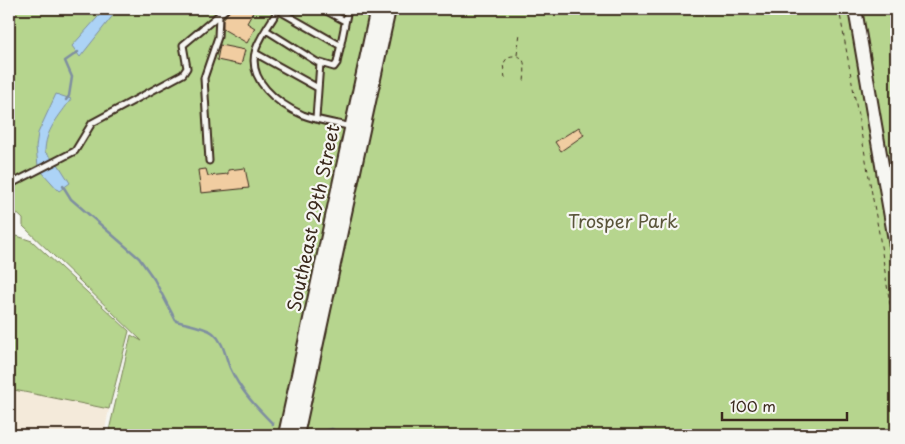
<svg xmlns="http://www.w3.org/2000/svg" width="905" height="444" viewBox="0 0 905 444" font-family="'Playpen Sans',sans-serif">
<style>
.built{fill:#f4eada}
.green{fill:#b6d58e;stroke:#788056}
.water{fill:#acd3f6;stroke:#7f8fa0}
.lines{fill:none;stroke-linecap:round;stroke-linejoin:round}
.stream{stroke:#7f8fa0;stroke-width:2.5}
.building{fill:#f1cda1;stroke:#3b2a1e}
.service-casing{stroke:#3b2a1e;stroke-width:9}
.tertiary-casing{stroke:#3b2a1e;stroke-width:16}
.secondary-casing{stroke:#3b2a1e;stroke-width:18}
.path{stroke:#3b2a1e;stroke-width:1;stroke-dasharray:4 4;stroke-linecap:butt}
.service{stroke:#f6f6f2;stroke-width:5}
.tertiary{stroke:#f6f6f2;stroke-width:12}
.secondary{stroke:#f6f6f2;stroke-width:14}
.labels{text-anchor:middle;stroke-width:4.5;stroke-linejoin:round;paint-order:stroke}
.street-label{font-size:18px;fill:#3b2a1e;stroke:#f6f6f2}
.park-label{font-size:18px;fill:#5a553a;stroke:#f6f6f2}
</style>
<rect width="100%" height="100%" fill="#f6f6f2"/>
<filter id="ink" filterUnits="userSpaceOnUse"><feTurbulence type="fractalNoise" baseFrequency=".02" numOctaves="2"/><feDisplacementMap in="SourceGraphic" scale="10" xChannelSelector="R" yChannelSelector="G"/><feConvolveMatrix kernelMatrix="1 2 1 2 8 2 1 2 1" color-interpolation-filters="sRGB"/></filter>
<g filter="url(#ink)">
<path class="built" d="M 9,389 L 109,409 L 104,435 L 9,435 Z"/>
<path class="green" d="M 9,9 L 370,9 L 339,150 L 362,159 L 395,9 L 896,9 L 896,435 L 108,435 L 131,335 L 142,341 L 23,226 L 23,219 L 9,206 Z
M 17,236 L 32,241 L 129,331 L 109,409 L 9,389 L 9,237 Z"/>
<path class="water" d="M 105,9 L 118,9 L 80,57 L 72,46 Z
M 56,94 L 71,99 C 59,117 45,130 45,152 L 58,164 L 70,183 L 59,191 L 42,172 L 38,166 L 36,147 L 38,133 Z"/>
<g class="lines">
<path class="stream" d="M 66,100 L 69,96 L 72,77 L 65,61 L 78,52
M 63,186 L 71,199 L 139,258 L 154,279 L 176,321 C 186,324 205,327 213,333 C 224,342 225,356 230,368 C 240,390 256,407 273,424
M 313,435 L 332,429 L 342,435"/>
</g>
<path class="building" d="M 231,9 L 255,9 L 247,23 L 255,28 L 247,43 L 223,29 L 223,19 Z
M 220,45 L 245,50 L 241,65 L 217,60 Z
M 579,127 L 584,135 L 561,151 L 555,142 Z
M 245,168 L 249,188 L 201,193 L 198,170 L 206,169 L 208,176 L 228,174 L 228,170 Z"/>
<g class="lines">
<g class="service-casing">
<path id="service" d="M 279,9 C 271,22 261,35 256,49 C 246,80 278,104 303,115 C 318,121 336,123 352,127
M 323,9 L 345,21
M 278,10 L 341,46
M 266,30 L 317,62 L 334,67 L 337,63 L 348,9
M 255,53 L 318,88
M 316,118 L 320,63
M 209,161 L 204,78 L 218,37 L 219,16
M 9,185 L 75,151 L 92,123 L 183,74 L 187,68 L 183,45 L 226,9"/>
</g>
<g class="tertiary-casing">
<path id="tertiary" d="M 855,9 L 896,246"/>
</g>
<g class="secondary-casing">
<path id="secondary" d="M 286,435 L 378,9
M 296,435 L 388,9"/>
</g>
<path class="path" d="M 839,9 L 879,233 L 896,343
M 517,55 L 520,33
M 505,78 L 503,64 L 508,57 C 528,51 525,69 524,82"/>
<use href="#service" class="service"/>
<use href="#tertiary" class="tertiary"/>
<use href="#secondary" class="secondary"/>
</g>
</g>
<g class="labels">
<g class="street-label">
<text transform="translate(314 218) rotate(-78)" y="6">Southeast 29th Street</text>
</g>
<g class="park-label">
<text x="623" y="228">Trosper Park</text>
</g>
</g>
<rect width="905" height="444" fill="none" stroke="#f6f6f2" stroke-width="30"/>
<rect x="15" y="15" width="875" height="414" fill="none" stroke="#3b2a1e" stroke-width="2" filter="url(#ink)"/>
<path d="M722 412v8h125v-8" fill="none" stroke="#3b2a1e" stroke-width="2.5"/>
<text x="730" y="412" font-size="15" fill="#3b2a1e" stroke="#f6f6f2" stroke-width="4" paint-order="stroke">100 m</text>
</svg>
